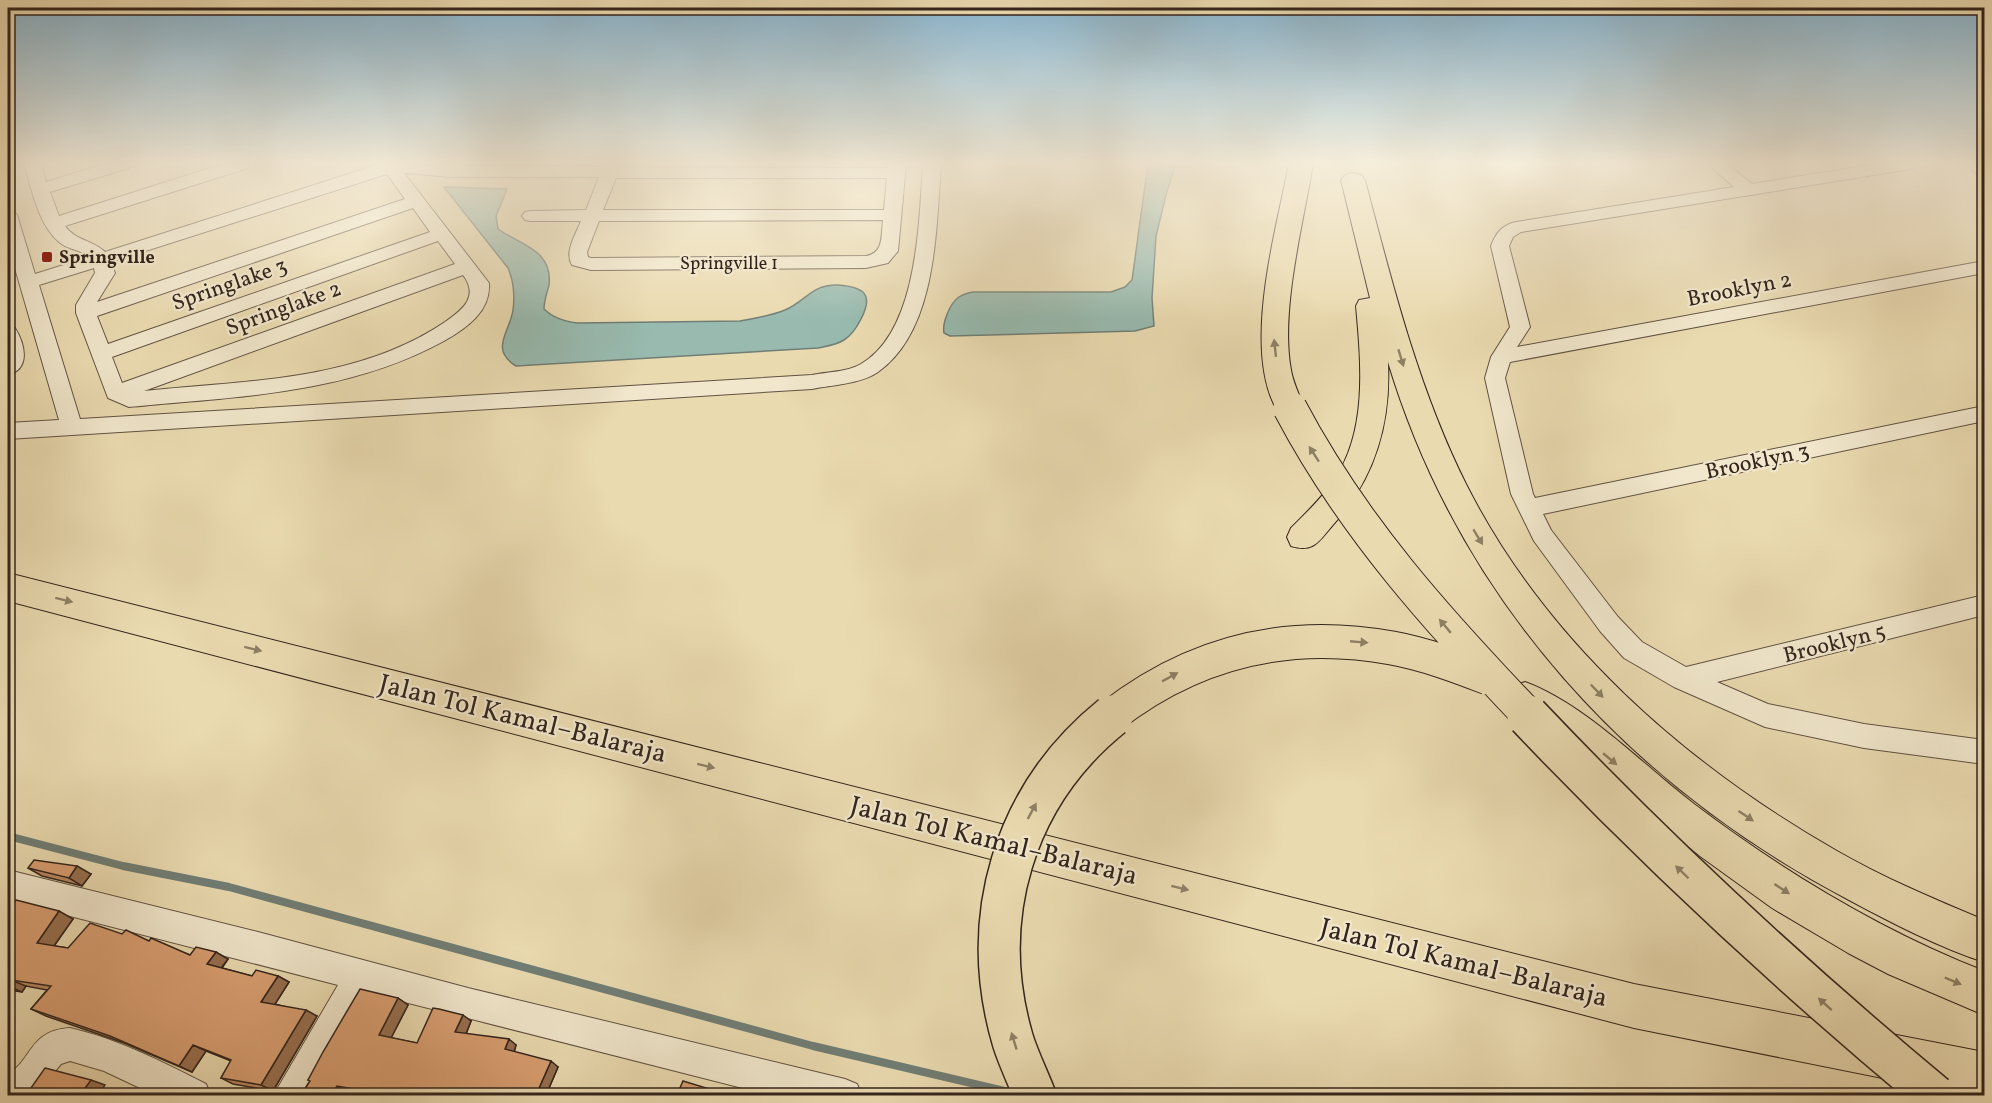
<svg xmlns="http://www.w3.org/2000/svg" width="1992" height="1103" viewBox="0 0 1992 1103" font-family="Vollkorn,serif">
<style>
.water{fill:#98baaf;stroke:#707e75;stroke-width:1.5}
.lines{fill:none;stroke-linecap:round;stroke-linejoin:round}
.stream{stroke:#707e75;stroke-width:8}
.minor-casing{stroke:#615242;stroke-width:2}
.highway-casing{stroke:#33251d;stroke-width:2}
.minor{fill:#f1e7cc;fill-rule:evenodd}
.highway{fill:#eadab0;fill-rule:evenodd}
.highway-bridge-far2-casing{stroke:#33251d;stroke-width:28;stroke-linecap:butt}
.highway-bridge-far1-casing{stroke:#33251d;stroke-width:35;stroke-linecap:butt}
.highway-bridge-casing{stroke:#33251d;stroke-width:44;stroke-linecap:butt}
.highway-bridge-far2{stroke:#eadab0;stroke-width:26}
.highway-bridge-far1{stroke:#eadab0;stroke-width:33}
.highway-bridge{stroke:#eadab0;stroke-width:41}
.wall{fill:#ba8861;stroke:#33251d;stroke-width:1.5}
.shaded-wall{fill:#976f4f;stroke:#33251d;stroke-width:1.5}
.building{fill:#d89e71;stroke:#33251d;stroke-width:1.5}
.oneway{fill:#8e8066}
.poi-dot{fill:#8f2418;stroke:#f1e7cc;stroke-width:2}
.labels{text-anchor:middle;stroke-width:4.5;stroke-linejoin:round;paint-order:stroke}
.far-poi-label{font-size:18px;font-weight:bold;fill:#33251d;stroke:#f1e7cc;text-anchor:start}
.far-street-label{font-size:18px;fill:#33251d;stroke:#f1e7cc}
.street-label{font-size:22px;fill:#33251d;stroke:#f1e7cc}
.near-street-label{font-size:27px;fill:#33251d;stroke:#f1e7cc}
</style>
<rect width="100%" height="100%" fill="#eadab0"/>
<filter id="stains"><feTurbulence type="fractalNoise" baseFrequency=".00333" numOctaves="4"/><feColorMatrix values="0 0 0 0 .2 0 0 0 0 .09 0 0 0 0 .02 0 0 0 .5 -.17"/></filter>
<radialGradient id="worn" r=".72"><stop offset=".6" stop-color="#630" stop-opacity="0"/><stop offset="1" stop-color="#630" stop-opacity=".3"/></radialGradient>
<path class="water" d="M 1148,164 L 1176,164 L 1167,191 L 1156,236 L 1152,298 L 1154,326 L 1135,331 L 950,336 L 944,333 C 942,323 950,303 959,297 C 963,294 968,293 973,292 L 1111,292 L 1125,287 L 1132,280 Z
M 444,187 L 507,189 L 496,216 L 498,229 C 521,245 553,250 549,285 C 547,293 544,300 544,309 C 553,318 564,321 577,323 L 740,321 C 755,318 771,316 785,310 C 806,301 812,284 838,285 C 864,287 874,294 861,319 C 857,327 852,335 844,340 C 836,345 828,346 818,348 L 516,366 C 489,349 510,332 513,310 C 515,295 514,282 508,268 Z"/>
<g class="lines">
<path class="stream" d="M 8,836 L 123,866 L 229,887 L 813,1046 L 1018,1094"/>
<g class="minor-casing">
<path id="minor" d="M 24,164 L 41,164 L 46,182 L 104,164 L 131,164 L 129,168 L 50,192 L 59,216 L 223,164 L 250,164 L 248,168 L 65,226 C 76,241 93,240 105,252 L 380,164 L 603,167 L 604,164 L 621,164 L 620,167 L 888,168 L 888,164 L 906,164 L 898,251 L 888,263 L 866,268 L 591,270 L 572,265 C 564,252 576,234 581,221 L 531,221 L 525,220 L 522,216 L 525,212 L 531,211 L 586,210 L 599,177 L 451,177 L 404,173 L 489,283 C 491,311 467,328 444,341 C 345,395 239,396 129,407 L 108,398 L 76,313 L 76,305 L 95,273 L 94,268 L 39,285 L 80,419 L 812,375 C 827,372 847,372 861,364 C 918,331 919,222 923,164 L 941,164 C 936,230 937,330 878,372 C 861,384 832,385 812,389 L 8,439 L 8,423 L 59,420 L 8,244 L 8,210 L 14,211 L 17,215 L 35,274 L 89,257 C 80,249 68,250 59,242 C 38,224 32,190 24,164 ZM 387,174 L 405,199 L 97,302 L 115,273 L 111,262 ZM 616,178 L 887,178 L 884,210 L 603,210 ZM 413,208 L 430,232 L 108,344 L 97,316 ZM 883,220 C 881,236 884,253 866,256 L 591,258 L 588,257 L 587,252 L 599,221 ZM 438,241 L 455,264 L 122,383 L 112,357 ZM 463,275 C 479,296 464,309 445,322 C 356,382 247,380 144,391 Z
M 1708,164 L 1727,164 L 1752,184 L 1877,164 L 1919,164 L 1911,169 L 1521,232 L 1513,237 L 1509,246 L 1530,327 L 1517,347 L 1984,261 L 1984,273 L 1510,362 L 1505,378 L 1533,494 L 1535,498 L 1984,406 L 1984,421 L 1543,514 L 1551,530 L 1618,617 L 1642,642 L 1686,667 L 1984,595 L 1984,615 L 1717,682 L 1768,704 L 1864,724 L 1984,740 L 1984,764 L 1864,748 L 1765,727 L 1674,687 L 1624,658 L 1600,631 L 1534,541 L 1511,494 L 1485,378 L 1491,357 L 1510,327 L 1491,246 C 1496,233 1502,225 1516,222 L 1734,187 Z
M 1966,164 L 1984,164 L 1984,176 L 1978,175 Z
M 8,326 L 15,328 C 25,344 31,369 8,375 Z
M 8,870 L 258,932 L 468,988 L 845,1079 L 857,1084 L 862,1096 L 774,1096 L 369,993 L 309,1096 L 273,1096 L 338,985 L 8,900 Z
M 70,1028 C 118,1039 163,1062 206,1084 L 211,1096 L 157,1096 L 104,1071 L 70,1061 L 61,1064 L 35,1096 L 8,1096 L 8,1074 C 32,1061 29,1030 70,1028 Z"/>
</g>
<g class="highway-casing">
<path id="highway" d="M 1289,164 L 1313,164 C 1303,225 1280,311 1291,370 C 1293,382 1299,394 1303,405 L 1298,412 L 1288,415 L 1278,412 C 1241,350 1276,232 1289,164 Z
M 1353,173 L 1361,175 L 1365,180 C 1392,283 1418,388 1466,484 C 1545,641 1686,765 1837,851 C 1884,878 1934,899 1984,920 L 1984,962 C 1938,947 1892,923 1849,900 C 1630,785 1460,601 1388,362 C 1391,424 1375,479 1332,526 C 1319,541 1314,553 1291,546 L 1287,537 L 1291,528 C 1306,513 1322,498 1334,480 C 1368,431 1361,362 1356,306 L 1359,300 L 1370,298 L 1341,180 L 1345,175 Z
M 8,573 L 1634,984 L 1984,1052 L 1984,1096 L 1972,1096 L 1634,1028 L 8,601 Z
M 1525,682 C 1585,704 1643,765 1694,804 C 1784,872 1880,930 1984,971 L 1984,1015 L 1888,974 L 1848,953 L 1772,908 L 1700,856 L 1553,736 L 1512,709 L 1507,698 L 1512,687 Z"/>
</g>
<use href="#minor" class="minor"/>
<use href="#highway" class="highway"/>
<g class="highway-bridge-far2-casing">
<path id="highway-bridge-far2" d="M 1288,405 L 1291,410"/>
</g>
<g class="highway-bridge-far1-casing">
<path id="highway-bridge-far1" d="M 1290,408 C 1352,526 1439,622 1530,717
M 1110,717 C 1193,652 1288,629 1392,648 C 1425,654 1457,666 1488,678"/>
</g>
<g class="highway-bridge-casing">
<path id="highway-bridge" d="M 1528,716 C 1656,851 1792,977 1935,1096
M 1035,1096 C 1028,1078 1019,1060 1013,1041 C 977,919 1013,796 1112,716"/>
</g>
<use href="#highway-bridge-far2" class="highway-bridge-far2"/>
<use href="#highway-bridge-far1" class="highway-bridge-far1"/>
<use href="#highway-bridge" class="highway-bridge"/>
</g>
<path class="wall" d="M 28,868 L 91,874 L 82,886 L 42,876 Z
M 8,905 L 73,919 L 54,946 L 68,948 L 122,934 L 149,941 L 190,955 L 228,959 L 222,968 L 252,976 L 278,976 L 289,982 L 275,1004 L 317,1016 L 273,1091 L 233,1084 L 221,1078 L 231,1061 L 206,1051 L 192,1072 L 124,1043 L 46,1016 L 31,1009 L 47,990 L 26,986 L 22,992 L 8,990 Z
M 398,998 L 408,1005 L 391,1038 L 417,1043 L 471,1021 L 466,1034 L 516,1045 L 514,1052 L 558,1067 L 546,1095 L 369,1095 L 348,1092 L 346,1095 L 301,1095 L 310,1081 L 308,1080 Z"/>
<path class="shaded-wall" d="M 8,845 L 14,849 L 8,856 Z
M 77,866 L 91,874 L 82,886 L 69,878 Z
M 59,911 L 73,919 L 51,950 L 37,943 Z
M 216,952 L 228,959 L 219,971 L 207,964 Z
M 278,976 L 289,982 L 272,1009 L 261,1002 Z
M 11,980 L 26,986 L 22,992 L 8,986 Z
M 398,998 L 408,1005 L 389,1042 L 379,1035 Z
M 306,1010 L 317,1016 L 273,1091 L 261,1085 Z
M 463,1015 L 471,1021 L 464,1039 L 455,1032 Z
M 509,1039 L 516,1045 L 513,1056 L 505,1049 Z
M 193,1045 L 206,1051 L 192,1072 L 179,1066 Z
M 551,1061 L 558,1067 L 546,1095 L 536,1095 Z
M 91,1080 L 105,1085 L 99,1095 L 80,1095 Z
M 337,1086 L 348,1092 L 346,1095 L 331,1095 Z"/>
<path class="building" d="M 34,860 L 77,866 L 69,878 L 28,868 Z
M 16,900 L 59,911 L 37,943 L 68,948 L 90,923 L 122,934 L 126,930 L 149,941 L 151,938 L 190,955 L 196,947 L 216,952 L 207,964 L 252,976 L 256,970 L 278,976 L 261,1002 L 306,1010 L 261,1085 L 221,1078 L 231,1060 L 193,1045 L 179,1066 L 110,1036 L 31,1009 L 51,986 L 11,980 L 8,985 L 8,905 L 12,906 Z
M 360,989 L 398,998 L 379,1035 L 417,1043 L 433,1008 L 439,1009 L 463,1015 L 455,1032 L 509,1039 L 505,1049 L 551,1061 L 536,1095 L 371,1095 L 372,1092 L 337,1086 L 331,1095 L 301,1095 L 310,1081 L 308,1080 L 323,1052 Z
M 45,1068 L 91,1080 L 80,1095 L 26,1095 Z
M 683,1081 L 726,1094 L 725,1095 L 677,1095 Z"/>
<defs><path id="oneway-solid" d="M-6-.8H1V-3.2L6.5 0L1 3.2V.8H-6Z" transform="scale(1.5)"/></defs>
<g class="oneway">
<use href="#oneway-solid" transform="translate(1275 348) rotate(-96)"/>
<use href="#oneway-solid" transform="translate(1401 358) rotate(73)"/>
<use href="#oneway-solid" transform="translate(1314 454) rotate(-123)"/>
<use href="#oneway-solid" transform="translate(1478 537) rotate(59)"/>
<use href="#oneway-solid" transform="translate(64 600) rotate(14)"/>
<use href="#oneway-solid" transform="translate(1445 626) rotate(-130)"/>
<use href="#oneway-solid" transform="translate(1359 642) rotate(5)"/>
<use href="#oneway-solid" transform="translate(253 649) rotate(14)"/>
<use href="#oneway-solid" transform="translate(1170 677) rotate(-29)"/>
<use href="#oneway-solid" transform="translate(1597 691) rotate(46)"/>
<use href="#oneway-solid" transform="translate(1610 759) rotate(40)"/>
<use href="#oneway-solid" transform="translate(706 766) rotate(14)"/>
<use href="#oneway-solid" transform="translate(1032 811) rotate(-62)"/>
<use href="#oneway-solid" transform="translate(1746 816) rotate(34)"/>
<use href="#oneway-solid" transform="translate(1682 872) rotate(-136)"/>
<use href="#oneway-solid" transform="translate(1180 888) rotate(14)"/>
<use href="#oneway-solid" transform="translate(1782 889) rotate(33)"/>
<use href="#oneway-solid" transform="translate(1953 981) rotate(23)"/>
<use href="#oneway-solid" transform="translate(1825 1004) rotate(-138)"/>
<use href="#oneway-solid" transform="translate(1014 1041) rotate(-107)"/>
</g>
<linearGradient id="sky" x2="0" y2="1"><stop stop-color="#88b6d1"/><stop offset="0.51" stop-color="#f6eedb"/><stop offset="1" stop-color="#f6eedb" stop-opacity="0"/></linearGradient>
<rect width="1992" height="319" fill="url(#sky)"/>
<rect class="poi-dot" x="41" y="251" width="12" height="12" rx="3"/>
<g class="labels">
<g class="far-poi-label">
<text x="59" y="263">Springville</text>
</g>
<g class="far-street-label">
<text x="729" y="269">Springville 1</text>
</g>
<g class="street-label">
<text transform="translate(229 283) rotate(-19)" y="8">Springlake 3</text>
<text transform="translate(1739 288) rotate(-11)" y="8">Brooklyn 2</text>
<text transform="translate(283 307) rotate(-20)" y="8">Springlake 2</text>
<text transform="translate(1757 460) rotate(-12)" y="8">Brooklyn 3</text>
<text transform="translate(1834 642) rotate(-14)" y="8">Brooklyn 5</text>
</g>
<g class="near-street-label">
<text transform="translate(523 718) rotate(14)" y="9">Jalan Tol Kamal–Balaraja</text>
<text transform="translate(994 840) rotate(14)" y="9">Jalan Tol Kamal–Balaraja</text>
<text transform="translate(1464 962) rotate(14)" y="9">Jalan Tol Kamal–Balaraja</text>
</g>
</g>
<rect width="1992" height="1103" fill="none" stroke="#eadab0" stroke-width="30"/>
<rect x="9" y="9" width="1974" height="1085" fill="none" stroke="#33251d" stroke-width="3"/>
<rect x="15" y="15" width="1962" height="1073" fill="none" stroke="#33251d" stroke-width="1.5"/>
<rect width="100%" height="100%" filter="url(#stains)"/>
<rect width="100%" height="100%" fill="url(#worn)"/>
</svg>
